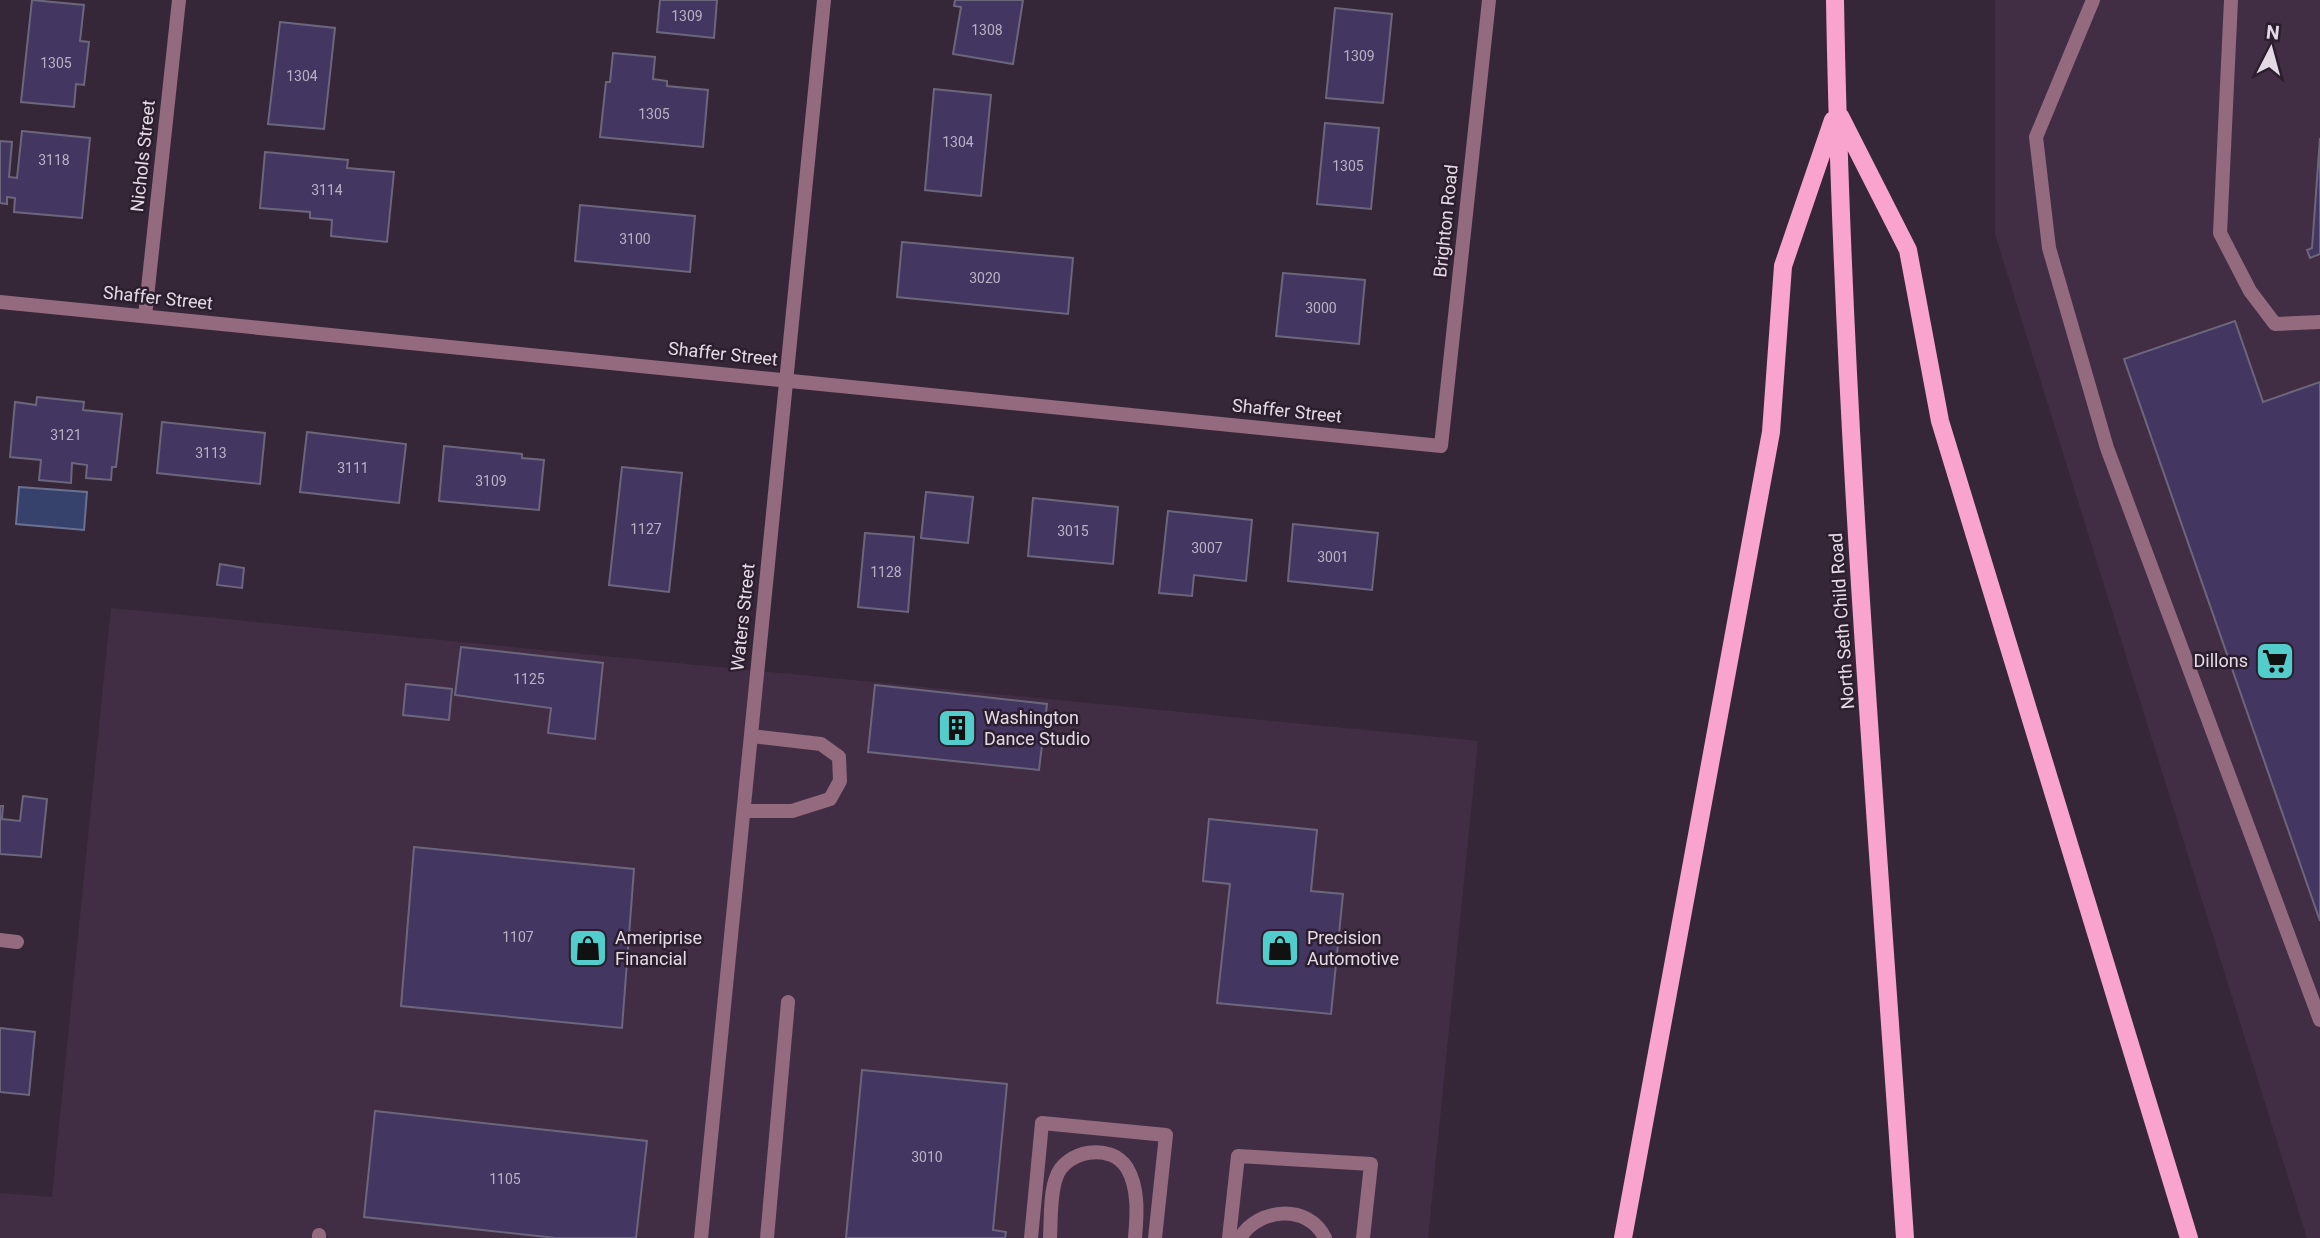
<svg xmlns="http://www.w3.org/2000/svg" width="2320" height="1238" viewBox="0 0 2320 1238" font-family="Roboto,sans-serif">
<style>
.built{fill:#422e44}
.water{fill:#37426c;stroke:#6b7090;stroke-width:2}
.building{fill:#433661;stroke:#6c667d;stroke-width:2}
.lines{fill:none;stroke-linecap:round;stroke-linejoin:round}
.lane{stroke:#936a7e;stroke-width:14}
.street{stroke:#936a7e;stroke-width:14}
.primary{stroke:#f8a4cf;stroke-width:18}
.labels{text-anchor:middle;stroke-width:5;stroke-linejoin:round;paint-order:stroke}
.number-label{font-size:14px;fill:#bbb1c4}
.street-label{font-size:18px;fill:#e3dae5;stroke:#2c1e2e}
.poi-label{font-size:18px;fill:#e3dae5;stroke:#2c1e2e;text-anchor:start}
</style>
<rect width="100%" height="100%" fill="#362738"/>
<path class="built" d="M 1995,0 L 2320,0 L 2320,1238 L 2307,1238 L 1995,234 Z
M 111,608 L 1478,741 L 1428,1238 L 0,1238 L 0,1193 L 52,1197 Z"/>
<path class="water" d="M 19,487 L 87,492 L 84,530 L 16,524 Z"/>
<path class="building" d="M 32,0 L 84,5 L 80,41 L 89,42 L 84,85 L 76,84 L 74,107 L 21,102 Z
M 660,0 L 717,0 L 714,38 L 657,32 Z
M 955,0 L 1023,0 L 1013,64 L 953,54 L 961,7 L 954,6 Z
M 1335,8 L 1392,14 L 1383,103 L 1326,98 Z
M 280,22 L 335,28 L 324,129 L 268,124 Z
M 613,53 L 655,57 L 653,79 L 667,81 L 667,86 L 708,90 L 703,147 L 600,137 L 606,82 L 610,82 Z
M 934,89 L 991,95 L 981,196 L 925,190 Z
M 1325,123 L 1379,128 L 1371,209 L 1317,204 Z
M 22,131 L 90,138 L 82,218 L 14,212 L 15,198 L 7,197 L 7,204 L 0,203 L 0,141 L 12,142 L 9,177 L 17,178 Z
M 2320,138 L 2320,254 L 2310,258 L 2307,250 L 2312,248 Z
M 265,152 L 348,160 L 347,168 L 394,172 L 387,242 L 331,236 L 332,220 L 310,218 L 310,212 L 260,208 Z
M 580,205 L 695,216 L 690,272 L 575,261 Z
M 902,242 L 1073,258 L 1068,314 L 897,297 Z
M 1283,273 L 1365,280 L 1359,344 L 1276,336 Z
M 2235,321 L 2263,402 L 2320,382 L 2320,921 L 2124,359 Z
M 37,397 L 84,402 L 83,410 L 122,414 L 116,467 L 112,467 L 111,480 L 86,478 L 87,465 L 72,463 L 71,483 L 39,480 L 41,460 L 10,457 L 15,402 L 36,405 Z
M 162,422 L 265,433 L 260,484 L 157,473 Z
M 307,432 L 406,444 L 399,503 L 300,492 Z
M 444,446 L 522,454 L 522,458 L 544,460 L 539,510 L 439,501 Z
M 622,467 L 682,473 L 669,592 L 609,585 Z
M 926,492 L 973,497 L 968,543 L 921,538 Z
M 1033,498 L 1118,507 L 1113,564 L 1028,556 Z
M 1168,511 L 1252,520 L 1246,581 L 1194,575 L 1192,596 L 1159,593 Z
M 1293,524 L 1378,533 L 1372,590 L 1288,581 Z
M 865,533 L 914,537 L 908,612 L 858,607 Z
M 220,564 L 244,568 L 242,588 L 217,585 Z
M 461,647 L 603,663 L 595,739 L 548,733 L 551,708 L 455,695 Z
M 406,684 L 452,689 L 449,720 L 403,715 Z
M 875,685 L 1047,704 L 1039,770 L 868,752 Z
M 23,796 L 47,799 L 41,857 L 0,854 L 0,806 L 3,806 L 2,819 L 20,821 Z
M 1209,819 L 1317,830 L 1311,891 L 1343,894 L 1331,1014 L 1217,1003 L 1230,884 L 1203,881 Z
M 414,847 L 634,869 L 622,1028 L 401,1006 Z
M 0,1028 L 35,1032 L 29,1095 L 0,1092 Z
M 862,1070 L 1007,1084 L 993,1230 L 1006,1232 L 1005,1238 L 846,1238 Z
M 375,1111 L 647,1141 L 636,1238 L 556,1238 L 364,1217 Z"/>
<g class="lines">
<path class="lane" d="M 2093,0 L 2036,137 L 2049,248 L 2107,448 L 2320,1020
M 2231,0 L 2220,233 L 2250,291 L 2275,324 L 2320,322
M 744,811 L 792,811 L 830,799 L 840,781 L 839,757 L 821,744 L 751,736
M 319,1238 L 319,1235
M 767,1238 L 788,1002
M 1031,1238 L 1042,1123 L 1166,1135 L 1155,1238
M 1050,1238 C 1051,1220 1050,1194 1056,1178 C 1065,1150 1111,1142 1127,1168 C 1139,1188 1137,1215 1135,1238
M 1229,1238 L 1238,1156 L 1371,1164 L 1363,1238
M 1240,1238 C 1258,1208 1308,1203 1325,1238"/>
<path class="street" d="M 0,302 L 1441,446 L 1489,0
M 145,316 L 179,0
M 0,940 L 17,942
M 701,1238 L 824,0"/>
<path class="primary" d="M 1835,0 C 1842,413 1877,826 1905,1238
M 1840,116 L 1908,250 L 1940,421 L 2189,1238
M 1623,1238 L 1771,432 L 1783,266 L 1833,120"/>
</g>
<defs>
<g id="supermarket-square" transform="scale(2.0125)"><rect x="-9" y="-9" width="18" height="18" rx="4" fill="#52cdcc" stroke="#2c1e2e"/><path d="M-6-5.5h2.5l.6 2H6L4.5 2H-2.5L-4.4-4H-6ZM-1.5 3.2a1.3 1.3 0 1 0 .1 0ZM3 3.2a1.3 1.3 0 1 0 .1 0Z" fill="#111"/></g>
<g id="building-square" transform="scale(2.0125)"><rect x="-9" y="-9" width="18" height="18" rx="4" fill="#52cdcc" stroke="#2c1e2e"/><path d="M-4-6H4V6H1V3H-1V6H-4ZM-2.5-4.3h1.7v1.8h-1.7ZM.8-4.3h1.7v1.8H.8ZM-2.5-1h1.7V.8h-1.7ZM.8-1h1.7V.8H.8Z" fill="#111"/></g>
<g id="shop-square" transform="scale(2.0125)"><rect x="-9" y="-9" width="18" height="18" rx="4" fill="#52cdcc" stroke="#2c1e2e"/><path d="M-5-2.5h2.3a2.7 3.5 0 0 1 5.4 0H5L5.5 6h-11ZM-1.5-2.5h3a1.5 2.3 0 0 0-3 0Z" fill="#111"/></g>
</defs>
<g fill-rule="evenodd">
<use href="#supermarket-square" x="2275" y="661"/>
<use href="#building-square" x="957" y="728"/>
<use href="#shop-square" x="588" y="948"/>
<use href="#shop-square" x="1280" y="948"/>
</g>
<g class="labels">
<g class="number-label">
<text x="687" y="21">1309</text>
<text x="987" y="35">1308</text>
<text x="1359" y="61">1309</text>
<text x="56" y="68">1305</text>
<text x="302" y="81">1304</text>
<text x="654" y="119">1305</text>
<text x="958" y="147">1304</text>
<text x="54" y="165">3118</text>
<text x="1348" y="171">1305</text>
<text x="327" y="195">3114</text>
<text x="635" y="244">3100</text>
<text x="985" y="283">3020</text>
<text x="1321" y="313">3000</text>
<text x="66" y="440">3121</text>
<text x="211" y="458">3113</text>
<text x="353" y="473">3111</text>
<text x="491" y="486">3109</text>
<text x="646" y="534">1127</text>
<text x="1073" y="536">3015</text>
<text x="1207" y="553">3007</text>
<text x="1333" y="562">3001</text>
<text x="886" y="577">1128</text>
<text x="529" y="684">1125</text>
<text x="518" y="942">1107</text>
<text x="927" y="1162">3010</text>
<text x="505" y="1184">1105</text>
</g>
<g class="street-label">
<text transform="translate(143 156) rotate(-84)" y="6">Nichols Street</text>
<text transform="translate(1446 221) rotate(-84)" y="6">Brighton Road</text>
<text transform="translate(158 298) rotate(6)" y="6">Shaffer Street</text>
<text transform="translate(723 354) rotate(6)" y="6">Shaffer Street</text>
<text transform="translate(1287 411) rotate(6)" y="6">Shaffer Street</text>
<text transform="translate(743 617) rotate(-84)" y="6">Waters Street</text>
<text transform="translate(1842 621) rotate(-94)" y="6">North Seth Child Road</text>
</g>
<g class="poi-label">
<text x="2248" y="667" text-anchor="end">Dillons</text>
<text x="984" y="724">Washington<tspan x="984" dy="21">Dance Studio</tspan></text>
<text x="615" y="944">Ameriprise<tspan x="615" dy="21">Financial</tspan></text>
<text x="1307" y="944">Precision<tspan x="1307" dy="21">Automotive</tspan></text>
</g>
</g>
<g transform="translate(2271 49) rotate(6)" stroke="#2c1e2e" stroke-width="5" paint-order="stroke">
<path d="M0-5L12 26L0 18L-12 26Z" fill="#e3dae5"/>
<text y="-10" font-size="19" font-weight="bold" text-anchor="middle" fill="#e3dae5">N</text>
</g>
</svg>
